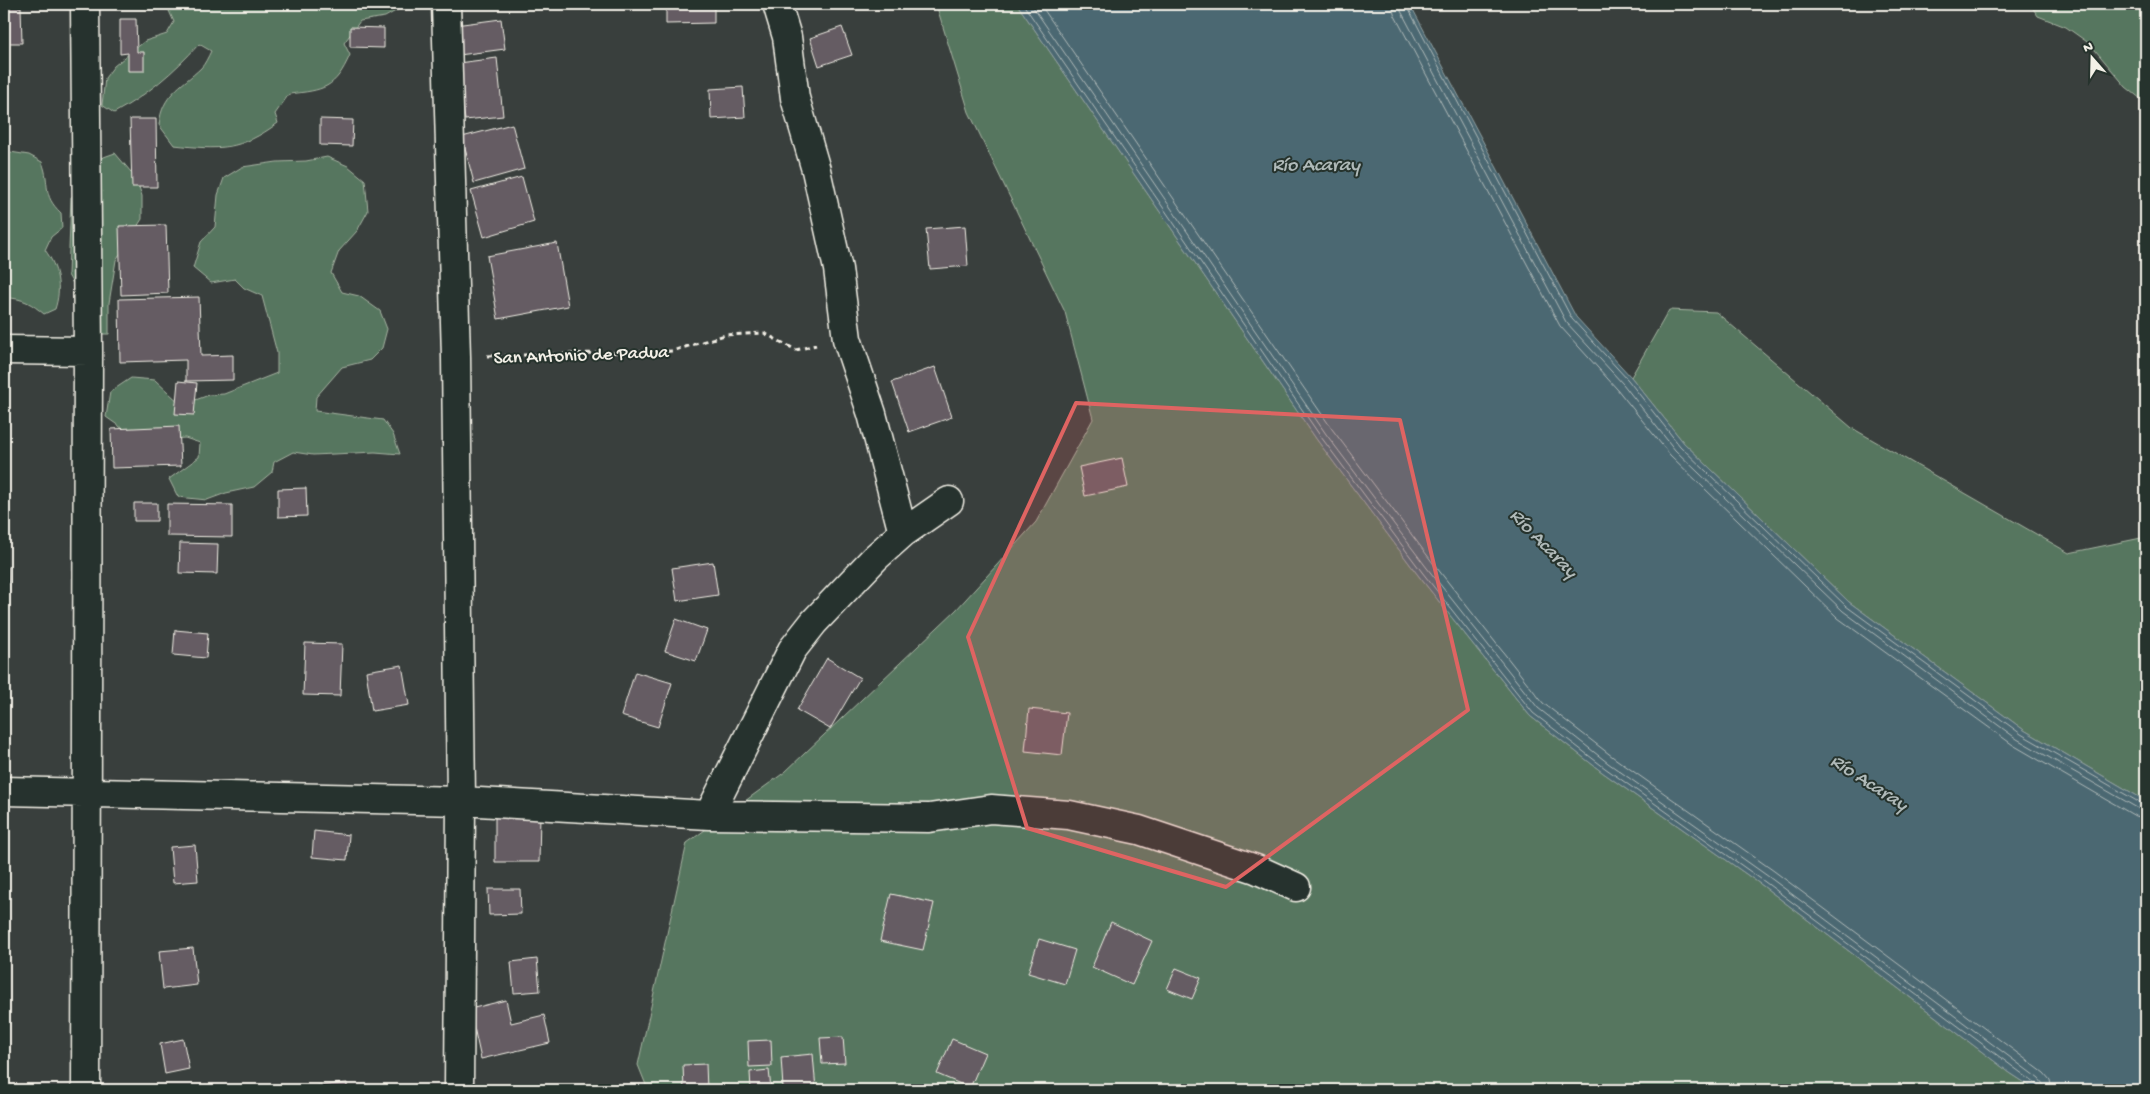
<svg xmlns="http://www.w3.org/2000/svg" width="2150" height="1094" viewBox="0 0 2150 1094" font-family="'Gochi Hand',sans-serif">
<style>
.green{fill:#57765e;stroke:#a6b4a3}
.water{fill:#4b6872;stroke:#8f9fa1}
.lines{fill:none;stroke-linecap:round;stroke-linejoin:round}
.shore{stroke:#b0bab9;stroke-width:1}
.building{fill:#655c63;stroke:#f4f1e8}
.street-casing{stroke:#f4f1e8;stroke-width:31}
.path{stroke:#f4f1e8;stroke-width:3;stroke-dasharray:5 4;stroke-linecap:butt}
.street{stroke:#26332d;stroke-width:28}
.marked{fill:#df6462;fill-opacity:0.2;stroke:#df6462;stroke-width:4;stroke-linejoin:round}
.labels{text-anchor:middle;stroke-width:4;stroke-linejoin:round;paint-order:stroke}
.street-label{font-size:19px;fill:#f4f1e8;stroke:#26332d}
.water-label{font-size:20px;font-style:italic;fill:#b0bab9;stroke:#26332d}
</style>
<rect width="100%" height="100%" fill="#393f3d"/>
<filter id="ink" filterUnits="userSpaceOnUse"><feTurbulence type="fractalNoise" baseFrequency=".02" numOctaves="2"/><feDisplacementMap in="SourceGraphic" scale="10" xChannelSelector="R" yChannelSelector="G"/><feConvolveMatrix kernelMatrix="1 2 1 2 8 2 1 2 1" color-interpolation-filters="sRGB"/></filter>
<g filter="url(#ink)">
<path class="green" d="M 166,4 L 408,4 L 385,17 L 360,21 L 344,43 L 350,55 C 335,89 324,90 289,94 L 275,114 L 278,123 C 240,151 220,150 174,145 L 159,125 C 162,94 181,87 201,68 C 205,64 208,57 211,51 L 199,44 C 174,72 147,95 114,113 L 102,105 L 105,78 L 114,66 L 145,41 L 167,34 L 174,22 Z
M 936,4 L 1017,4 L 1317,440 L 1418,575 L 1530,716 L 1602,772 L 1763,886 L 2010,1073 L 2036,1090 L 648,1090 L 638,1065 L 687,843 L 785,772 L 956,610 L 1036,522 L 1093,419 L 1065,312 L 969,112 Z
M 2030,4 L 2146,4 L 2146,103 L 2126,87 L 2090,44 L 2066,27 L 2038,16 Z
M 4,151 L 29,155 L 42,162 C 51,185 41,194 61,213 L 62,228 L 51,237 L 45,250 C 58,267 62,288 55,309 L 44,314 C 32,304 23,298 7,298 L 4,304 Z
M 115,153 L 136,178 L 142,196 L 142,219 L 116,260 L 109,303 L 109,334 L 91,334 L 83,301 L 68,275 L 71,197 L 89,178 L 98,175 L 101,158 Z
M 327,157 L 348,166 L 365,180 L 368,211 L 357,231 L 339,251 L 331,273 L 342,292 L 359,296 L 380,311 L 387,329 L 382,348 L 370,360 L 342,367 L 316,397 L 315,411 L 383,420 L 393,434 L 400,454 L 375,452 L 313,455 L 293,452 L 274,462 L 272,472 L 254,487 L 226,493 L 207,500 L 178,497 L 169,479 L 199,457 L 200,443 L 185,438 L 157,440 L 136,438 L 106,417 L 110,392 L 131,378 L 155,380 L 182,405 L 209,395 L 224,394 L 277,373 L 277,353 L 262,296 L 244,288 L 235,279 L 211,283 L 193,268 L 201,242 L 215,227 L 218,195 L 224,178 L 242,167 L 277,162 L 306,161 Z
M 1669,310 L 1716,312 L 1852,428 L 2069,553 L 2146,537 L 2146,801 L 2024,730 L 1849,602 L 1684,443 L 1631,377 Z"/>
<path class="water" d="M 1017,4 L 1410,4 L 1576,317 L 1631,377 L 1684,443 L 1849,602 L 2024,730 L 2146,801 L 2146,1090 L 2036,1090 L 2010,1073 L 1763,886 L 1602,772 L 1530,716 L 1418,575 L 1317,440 Z"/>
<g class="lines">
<path class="shore" d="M 1023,4 L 1321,437 L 1422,572 L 1533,713 L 1605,768 L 1765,882 L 2036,1084 L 2038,1090
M 1031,4 L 1326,434 L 1427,568 L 1538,708 L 1608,763 L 1769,877 L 2039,1079 L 2043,1084 L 2044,1090
M 1040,4 L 1332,429 L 1433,563 L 1543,703 L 1613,757 L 1774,871 L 2044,1073 L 2050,1080 L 2052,1090
M 1392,4 L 1394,14 L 1560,326 L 1617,389 L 1670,455 L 1838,618 L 2013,745 L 2135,816 L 2146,818
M 1400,4 L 1401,11 L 1566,322 L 1623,384 L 1675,450 L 1843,611 L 2017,739 L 2139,809 L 2146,811
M 1406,4 L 1572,319 L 1628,380 L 1680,446 L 1846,606 L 2021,734 L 2142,804 L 2146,805"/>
</g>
<path class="building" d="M 666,4 L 714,4 L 714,23 L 666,24 Z
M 4,7 L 21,7 L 22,43 L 4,43 Z
M 120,19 L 136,19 L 137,52 L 144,52 L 144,71 L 128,71 L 128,53 L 120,54 Z
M 501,19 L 505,49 L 459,55 L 455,25 Z
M 350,27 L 384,28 L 384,48 L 350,47 Z
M 842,27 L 852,55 L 819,66 L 810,38 Z
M 497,58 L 503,116 L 465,120 L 458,63 Z
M 743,87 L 745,117 L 711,119 L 710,89 Z
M 130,119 L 156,119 L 157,187 L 132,187 Z
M 320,119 L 353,120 L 352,146 L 320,145 Z
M 512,124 L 524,169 L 474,183 L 462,137 Z
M 522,177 L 534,222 L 484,237 L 471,191 Z
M 166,225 L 168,293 L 121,295 L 119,226 Z
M 965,226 L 968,266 L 930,269 L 926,229 Z
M 557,243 L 568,306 L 498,319 L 487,256 Z
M 199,297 L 201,356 L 233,355 L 233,380 L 186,381 L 186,360 L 120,362 L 119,299 Z
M 935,367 L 952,417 L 909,432 L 892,382 Z
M 178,381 L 197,383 L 194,415 L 175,414 Z
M 179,426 L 181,466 L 112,468 L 111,429 Z
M 1122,458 L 1128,487 L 1085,496 L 1079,467 Z
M 306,488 L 307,516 L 278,517 L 278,489 Z
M 134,503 L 157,503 L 157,521 L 134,521 Z
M 167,504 L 232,505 L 232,537 L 167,536 Z
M 180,543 L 218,544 L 217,574 L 179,573 Z
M 713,562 L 718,595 L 677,601 L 672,568 Z
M 4,567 L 8,567 L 9,618 L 4,618 Z
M 676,619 L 707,630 L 696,661 L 665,651 Z
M 175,630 L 208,633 L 206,658 L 173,655 Z
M 305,643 L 342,644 L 340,696 L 303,695 Z
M 827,658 L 860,678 L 830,729 L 797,710 Z
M 402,665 L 409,705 L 372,711 L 366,671 Z
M 635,672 L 672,683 L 658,727 L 621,716 Z
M 1029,709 L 1067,713 L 1062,755 L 1025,751 Z
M 495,814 L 540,814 L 539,862 L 495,862 Z
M 314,831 L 349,835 L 347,860 L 312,857 Z
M 195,845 L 198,881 L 173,883 L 170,847 Z
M 488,889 L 520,889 L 521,914 L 489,915 Z
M 891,894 L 934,903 L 923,950 L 880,941 Z
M 1111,922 L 1152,941 L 1132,985 L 1092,967 Z
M 1039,939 L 1075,950 L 1065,984 L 1028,973 Z
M 193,948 L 197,985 L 163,989 L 159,951 Z
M 537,959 L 540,991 L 514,993 L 511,962 Z
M 1176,968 L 1201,978 L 1192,999 L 1167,989 Z
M 506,1000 L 511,1023 L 544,1015 L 550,1043 L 481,1059 L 470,1009 Z
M 843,1037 L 845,1063 L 822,1064 L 820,1038 Z
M 183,1039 L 189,1069 L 165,1074 L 160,1044 Z
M 952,1039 L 985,1053 L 970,1088 L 937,1074 Z
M 771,1040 L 772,1066 L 749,1067 L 748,1041 Z
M 813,1054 L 816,1090 L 751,1090 L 750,1072 L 769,1070 L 771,1089 L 783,1088 L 781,1057 Z
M 706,1064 L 707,1090 L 684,1090 L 683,1065 Z
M 347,1083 L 347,1090 L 317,1090 L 317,1086 Z"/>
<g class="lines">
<g class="street-casing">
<path id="street" d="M 85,4 L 88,351 L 86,1090
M 446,4 L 456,357 L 461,801 L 459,1090
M 777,4 L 787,37 L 795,98 L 816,170 L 838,269 L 847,339 L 872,414 L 903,533
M 4,350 L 88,351
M 4,791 L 461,801 L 709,815 L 929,818 L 991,809 L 1069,815 L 1139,830 L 1256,869 L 1296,887
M 709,815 L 792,650 L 814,622 L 875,558 L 903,533 L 949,501"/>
</g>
<path class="path" d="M 487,356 L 672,351 L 725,335 L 764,333 L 796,350 L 816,345"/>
<use href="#street" class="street"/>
</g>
</g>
<path class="marked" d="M 1076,403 L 1400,420 L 1468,710 L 1226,887 L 1027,828 L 968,637 Z"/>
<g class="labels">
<g class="street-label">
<text transform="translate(581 353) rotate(-2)" y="7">San Antonio de Padua</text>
</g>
<g class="water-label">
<text x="1316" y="170">Río Acaray</text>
<text transform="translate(1545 542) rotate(46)" y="7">Río Acaray</text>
<text transform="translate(1870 781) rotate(33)" y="7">Río Acaray</text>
</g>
</g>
<rect width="2150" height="1094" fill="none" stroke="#26332d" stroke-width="20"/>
<rect x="10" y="10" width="2130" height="1074" fill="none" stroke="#f4f1e8" stroke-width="2" filter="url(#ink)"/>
<g transform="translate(2092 58) rotate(340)" stroke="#26332d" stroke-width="4" paint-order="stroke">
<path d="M0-4L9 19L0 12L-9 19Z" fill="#f4f1e8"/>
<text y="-8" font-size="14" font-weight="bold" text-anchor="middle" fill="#f4f1e8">N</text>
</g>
</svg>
